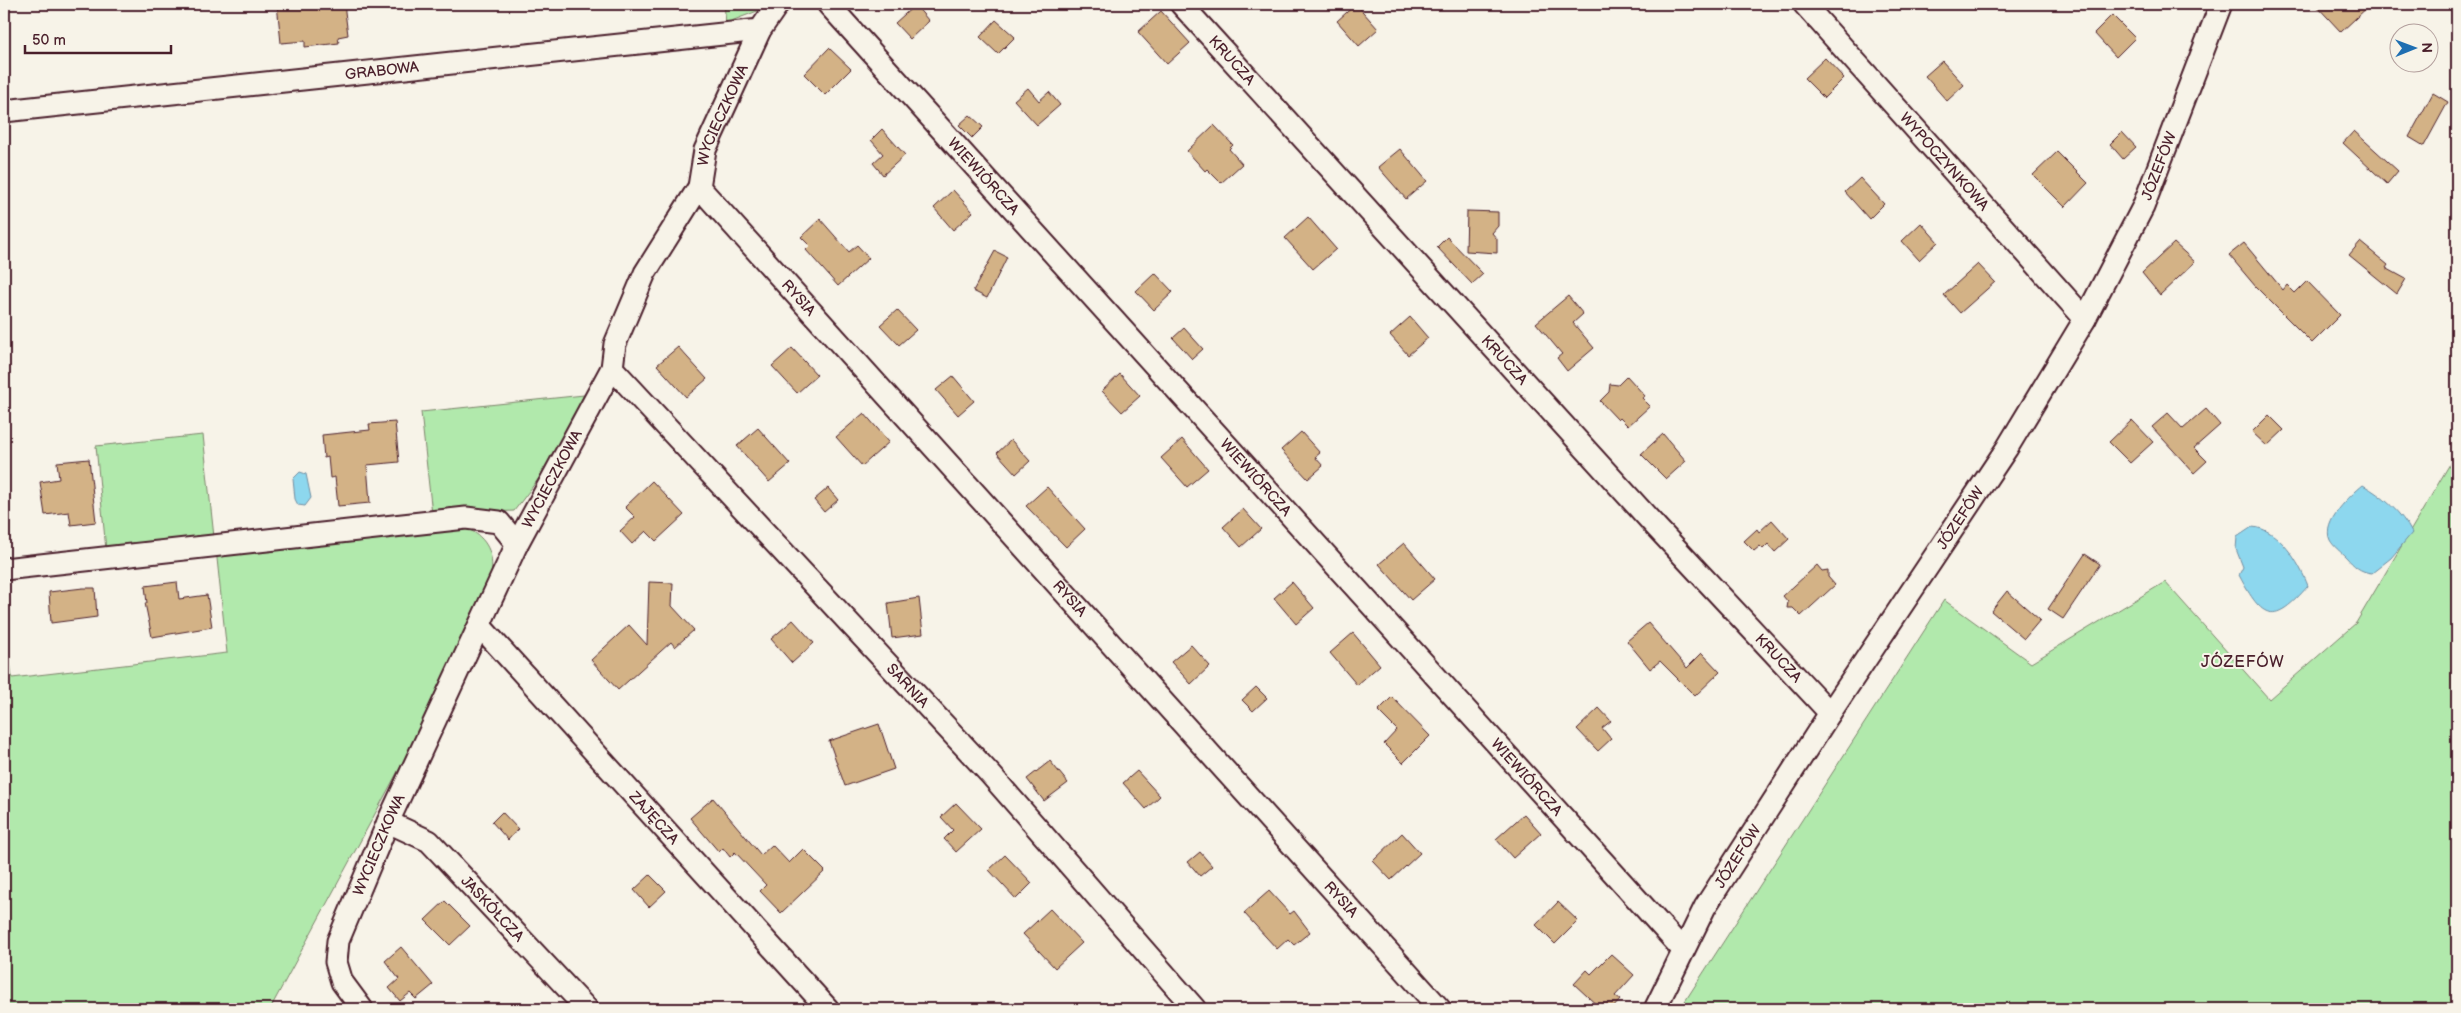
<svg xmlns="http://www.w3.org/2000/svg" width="2461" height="1013" viewBox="0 0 2461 1013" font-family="'Balsamiq Sans',sans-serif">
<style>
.green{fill:#b1e9ac;stroke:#7e846c}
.water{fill:#8dd7ee;stroke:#728da0}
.building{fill:#d3b286;stroke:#4a1f2b}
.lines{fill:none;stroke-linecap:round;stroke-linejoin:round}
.minor-casing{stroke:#4a1f2b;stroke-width:25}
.minor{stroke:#f7f3e8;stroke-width:21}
.labels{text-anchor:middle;stroke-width:4;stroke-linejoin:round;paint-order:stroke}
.street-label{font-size:15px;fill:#4a1f2b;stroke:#f7f3e8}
.neighbourhood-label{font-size:16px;letter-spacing:1px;fill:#4a1f2b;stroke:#f7f3e8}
</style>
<rect width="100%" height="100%" fill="#f7f3e8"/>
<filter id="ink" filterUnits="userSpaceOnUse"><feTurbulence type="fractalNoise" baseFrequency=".02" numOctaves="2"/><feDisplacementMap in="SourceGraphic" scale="10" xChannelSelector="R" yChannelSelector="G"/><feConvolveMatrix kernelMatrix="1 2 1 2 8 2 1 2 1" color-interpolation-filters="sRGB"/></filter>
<g filter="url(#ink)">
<path class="green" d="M 724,4 L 767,4 L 760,10 L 726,23 Z
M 584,395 L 558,453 L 514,511 L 432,514 L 421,412 Z
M 203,435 L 214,537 L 106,550 L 96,446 Z
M 2457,452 L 2457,1009 L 1680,1009 L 1944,600 L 2031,663 L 2165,582 L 2269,699 L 2356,623 Z
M 466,528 C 511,548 486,597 474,630 L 270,1009 L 4,1009 L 4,609 L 12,678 L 227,653 L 216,549 Z"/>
<path class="water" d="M 300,472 L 306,474 L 311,498 L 305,506 L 298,505 L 295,499 L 293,479 Z
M 2363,485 C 2383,496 2402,513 2412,533 L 2391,558 L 2372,573 C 2360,572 2354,566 2346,557 C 2341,552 2333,546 2330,540 C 2321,522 2351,495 2363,485 Z
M 2252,527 C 2279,528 2300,564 2308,586 C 2274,625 2263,621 2239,575 L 2243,567 L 2236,549 L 2237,537 Z"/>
<path class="building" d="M 277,4 L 344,4 L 348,35 L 338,37 L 339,43 L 305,47 L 305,41 L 281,43 Z
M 1356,4 L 1378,29 L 1359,46 L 1337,21 Z
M 2315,4 L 2371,4 L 2341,32 Z
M 915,5 L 929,21 L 910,39 L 895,23 Z
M 1161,11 L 1190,43 L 1167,64 L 1138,32 Z
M 2112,15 L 2135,38 L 2116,57 L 2094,33 Z
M 996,20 L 1015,37 L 998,54 L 980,37 Z
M 829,48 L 851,69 L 825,95 L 804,74 Z
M 1825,58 L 1844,78 L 1824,98 L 1804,78 Z
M 1942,61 L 1964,85 L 1947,101 L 1925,76 Z
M 1028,88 L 1039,101 L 1049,92 L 1060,105 L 1037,125 L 1014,100 Z
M 2433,93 L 2448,102 L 2424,146 L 2409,137 Z
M 970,115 L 983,127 L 972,138 L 959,125 Z
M 1214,125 L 1233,145 L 1229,149 L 1242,164 L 1221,183 L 1207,169 L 1205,171 L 1187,151 Z
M 882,129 L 905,155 L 883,175 L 873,163 L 883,154 L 871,140 Z
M 2354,131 L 2398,171 L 2387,184 L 2343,143 Z
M 2122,132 L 2136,147 L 2123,159 L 2110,144 Z
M 1400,149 L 1427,181 L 1406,199 L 1378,167 Z
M 2057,152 L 2088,183 L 2065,207 L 2033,175 Z
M 1860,178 L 1884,204 L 1869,219 L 1845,192 Z
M 953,190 L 973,212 L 953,230 L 934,208 Z
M 1467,211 L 1498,212 L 1498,226 L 1492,233 L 1497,239 L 1497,253 L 1466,251 Z
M 1308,217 L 1336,249 L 1313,269 L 1285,238 Z
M 820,219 L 849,252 L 857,245 L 869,258 L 838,286 L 806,250 L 810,246 L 801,237 Z
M 1921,223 L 1938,242 L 1919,260 L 1902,241 Z
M 1447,237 L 1483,274 L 1472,284 L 1437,247 Z
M 2360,242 L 2388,265 L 2386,268 L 2406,279 L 2397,294 L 2349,255 Z
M 2174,243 L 2195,262 L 2160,295 L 2142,273 Z
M 2244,243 L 2283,290 L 2287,285 L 2295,293 L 2307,281 L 2340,315 L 2312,343 L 2256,287 L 2229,255 Z
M 995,251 L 1007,257 L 987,298 L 973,291 Z
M 1978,264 L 1995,282 L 1960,313 L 1944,295 Z
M 1155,273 L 1173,292 L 1154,310 L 1136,291 Z
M 1568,296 L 1583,314 L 1573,323 L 1594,348 L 1567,371 L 1557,358 L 1562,354 L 1536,323 Z
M 897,310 L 916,330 L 899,345 L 880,325 Z
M 1410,317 L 1428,338 L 1408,355 L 1390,335 Z
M 1184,328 L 1203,349 L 1192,359 L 1173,338 Z
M 678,347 L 707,379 L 686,397 L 657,365 Z
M 792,348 L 817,375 L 797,393 L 772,366 Z
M 1120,374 L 1140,396 L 1122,412 L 1102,391 Z
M 953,376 L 974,401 L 958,415 L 936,390 Z
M 1627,376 L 1645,396 L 1642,398 L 1650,406 L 1628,426 L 1620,418 L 1618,420 L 1600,401 L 1609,392 L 1610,384 L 1618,385 Z
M 2206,409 L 2220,425 L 2194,448 L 2207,461 L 2194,473 L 2152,427 L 2168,413 L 2183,429 Z
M 864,413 L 889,442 L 862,466 L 836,437 Z
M 2269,415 L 2284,430 L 2267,446 L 2252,432 Z
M 2132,420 L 2153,442 L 2130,463 L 2109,442 Z
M 395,422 L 399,462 L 367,465 L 370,503 L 338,506 L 335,477 L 330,478 L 328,457 L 324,458 L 322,435 L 370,430 L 369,424 Z
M 758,428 L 790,464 L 769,482 L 737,446 Z
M 1301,432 L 1320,453 L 1315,457 L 1323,466 L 1308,479 L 1281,450 Z
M 1663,434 L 1686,461 L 1666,479 L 1641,454 Z
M 1182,439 L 1208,469 L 1187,487 L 1161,458 Z
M 1011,440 L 1030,461 L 1016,474 L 997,453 Z
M 89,459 L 96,522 L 71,525 L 69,512 L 45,515 L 40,482 L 59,479 L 57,462 Z
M 652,481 L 684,515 L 656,541 L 646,531 L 632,544 L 620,531 L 635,517 L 625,507 Z
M 1047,487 L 1085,529 L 1066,547 L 1026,506 Z
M 828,488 L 838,500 L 824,512 L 814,500 Z
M 1243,509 L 1261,529 L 1241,547 L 1223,527 Z
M 1772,520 L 1789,539 L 1775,552 L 1768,544 L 1763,549 L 1760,546 L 1754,551 L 1744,541 L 1757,529 L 1759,532 Z
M 1404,543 L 1435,579 L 1411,600 L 1379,564 Z
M 2085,554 L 2100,564 L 2063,619 L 2048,609 Z
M 1817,565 L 1822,571 L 1828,570 L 1828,577 L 1835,585 L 1801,616 L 1793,608 L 1787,608 L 1788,602 L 1783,596 Z
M 177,582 L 179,599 L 207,595 L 212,627 L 152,637 L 145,603 L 147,603 L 145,586 Z
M 649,582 L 673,583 L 672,606 L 694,630 L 675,647 L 671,642 L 618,690 L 591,660 L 629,625 L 647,645 Z
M 1292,582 L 1314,608 L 1296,624 L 1274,598 Z
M 83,588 L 95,588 L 97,617 L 51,623 L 49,592 Z
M 2007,591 L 2040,620 L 2024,639 L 1991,611 Z
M 919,598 L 923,634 L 892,638 L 888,603 Z
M 793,620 L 814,643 L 792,663 L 771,639 Z
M 1648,623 L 1687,668 L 1702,653 L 1720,672 L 1695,696 L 1660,661 L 1650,669 L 1627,641 Z
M 1353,633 L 1380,665 L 1357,685 L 1330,653 Z
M 1191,645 L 1210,666 L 1191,684 L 1171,662 Z
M 1256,687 L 1267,698 L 1253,711 L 1242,700 Z
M 1392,697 L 1430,736 L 1403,763 L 1384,744 L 1397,730 L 1378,711 Z
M 1599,708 L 1611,721 L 1602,728 L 1611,739 L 1598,751 L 1577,729 Z
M 879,724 L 894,769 L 845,786 L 829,741 Z
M 1050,761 L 1068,783 L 1044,801 L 1027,779 Z
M 1137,771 L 1160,796 L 1146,809 L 1123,783 Z
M 713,798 L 761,855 L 772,845 L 789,863 L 803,849 L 825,871 L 781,913 L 760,891 L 766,885 L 735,852 L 730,857 L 723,848 L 719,852 L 690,818 Z
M 956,803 L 981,829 L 956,852 L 944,839 L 953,830 L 941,817 Z
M 502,812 L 518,829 L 508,840 L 492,822 Z
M 1524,814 L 1541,833 L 1513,858 L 1496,839 Z
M 1402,833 L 1420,853 L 1391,880 L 1373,861 Z
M 1200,852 L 1212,866 L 1200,876 L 1188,862 Z
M 1005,855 L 1032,883 L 1016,899 L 989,870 Z
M 650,875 L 666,891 L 649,907 L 634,890 Z
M 1269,891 L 1290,914 L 1294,911 L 1310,932 L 1294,945 L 1288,939 L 1277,949 L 1244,913 Z
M 445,901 L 470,926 L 450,945 L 425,920 Z
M 1558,902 L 1578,921 L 1555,944 L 1536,925 Z
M 1050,909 L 1082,943 L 1055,968 L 1023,934 Z
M 401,947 L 433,985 L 416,999 L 410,993 L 400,1001 L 389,988 L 399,979 L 385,961 Z
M 1611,954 L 1634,975 L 1615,996 L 1620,1000 L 1612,1009 L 1601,1009 L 1574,984 L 1587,970 L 1591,974 Z"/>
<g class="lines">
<g class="minor-casing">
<g id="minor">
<path id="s1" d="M 828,4 L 1683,950"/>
<path id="s2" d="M 1181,4 L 1658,529 L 1830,713"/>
<path id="s3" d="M 1804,4 L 2085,319"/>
<path id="s4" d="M 4,111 L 760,30"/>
<path id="s5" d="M 699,187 L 1440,1009"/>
<path id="s6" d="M 612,368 L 991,775 L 1195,1009"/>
<path d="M 4,569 L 466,518 L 499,522 L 517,544"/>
<path id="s7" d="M 480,626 L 828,1009"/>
<path id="s8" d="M 388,822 L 429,841 L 587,1009"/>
<path id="s9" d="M 362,1009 L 342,982 L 336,962 L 338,941 L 388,822 L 517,544 L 612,368 L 615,344 L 645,273 L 699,187 L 705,150 L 760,30 L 778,4"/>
<path id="s10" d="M 1655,1009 L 1705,907 L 1830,713 L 2007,448 L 2085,319 L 2143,207 L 2221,4"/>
</g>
</g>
<use href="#minor" class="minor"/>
</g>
</g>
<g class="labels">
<g class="street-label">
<text dy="5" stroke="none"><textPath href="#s2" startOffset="76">KRUCZA</textPath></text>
<text dy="5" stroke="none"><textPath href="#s4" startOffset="380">GRABOWA</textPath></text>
<text dy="5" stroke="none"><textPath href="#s9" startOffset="990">WYCIECZKOWA</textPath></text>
<text dy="5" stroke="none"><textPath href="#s3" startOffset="211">WYPOCZYNKOWA</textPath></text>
<text dy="5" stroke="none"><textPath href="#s10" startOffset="984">JÓZEFÓW</textPath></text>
<text dy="5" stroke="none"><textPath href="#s1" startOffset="232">WIEWIÓRCZA</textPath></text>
<text dy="5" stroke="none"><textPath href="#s5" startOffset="149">RYSIA</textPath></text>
<text dy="5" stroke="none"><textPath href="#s2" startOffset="481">KRUCZA</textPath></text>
<text dy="5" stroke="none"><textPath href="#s1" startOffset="638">WIEWIÓRCZA</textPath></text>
<text dy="5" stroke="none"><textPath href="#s9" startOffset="585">WYCIECZKOWA</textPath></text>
<text dy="5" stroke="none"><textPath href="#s10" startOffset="579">JÓZEFÓW</textPath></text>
<text dy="5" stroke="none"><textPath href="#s5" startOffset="554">RYSIA</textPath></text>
<text dy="5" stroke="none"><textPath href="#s2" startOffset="886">KRUCZA</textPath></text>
<text dy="5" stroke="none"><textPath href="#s6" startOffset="434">SARNIA</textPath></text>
<text dy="5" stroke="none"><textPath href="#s1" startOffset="1042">WIEWIÓRCZA</textPath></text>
<text dy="5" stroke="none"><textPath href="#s7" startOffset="259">ZAJĘCZA</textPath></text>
<text dy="5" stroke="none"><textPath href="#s9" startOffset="180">WYCIECZKOWA</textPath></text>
<text dy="5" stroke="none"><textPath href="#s10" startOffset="174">JÓZEFÓW</textPath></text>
<text dy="5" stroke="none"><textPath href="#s5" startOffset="959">RYSIA</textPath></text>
<text dy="5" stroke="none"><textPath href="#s8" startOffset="138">JASKÓŁCZA</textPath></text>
</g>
<g class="neighbourhood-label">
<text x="2243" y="667">JÓZEFÓW</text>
</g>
</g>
<rect width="2461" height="1013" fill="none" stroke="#f7f3e8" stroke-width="20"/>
<rect x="10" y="10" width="2441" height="993" fill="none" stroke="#4a1f2b" stroke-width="2" filter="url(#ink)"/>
<g transform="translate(2414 48) rotate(89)"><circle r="24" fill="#f7f3e8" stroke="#b29e9c"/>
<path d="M0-4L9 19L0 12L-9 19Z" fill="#1f6fb2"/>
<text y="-8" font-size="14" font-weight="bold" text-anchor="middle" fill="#4a1f2b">N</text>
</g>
<path d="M25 45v8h146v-8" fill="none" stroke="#4a1f2b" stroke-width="2.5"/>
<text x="32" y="45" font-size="15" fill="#4a1f2b" stroke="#f7f3e8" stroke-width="4" paint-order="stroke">50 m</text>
</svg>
